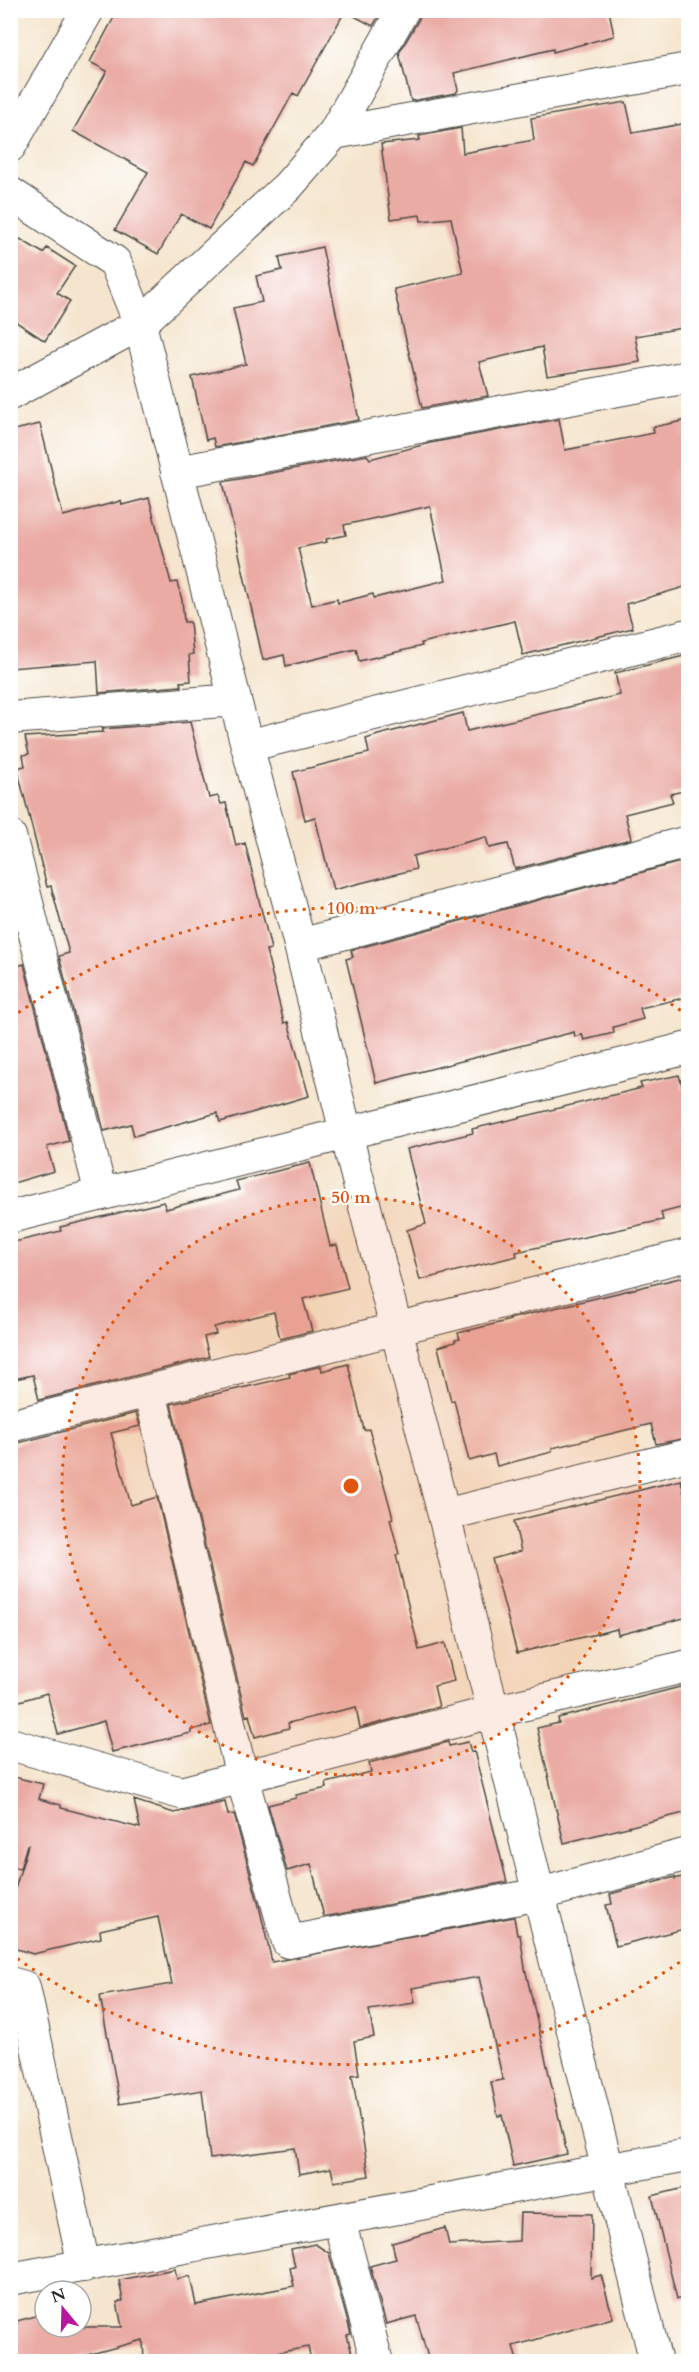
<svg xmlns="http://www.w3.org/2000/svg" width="699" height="2372" viewBox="0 0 699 2372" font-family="Cardo,serif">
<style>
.building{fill:#eaaba4;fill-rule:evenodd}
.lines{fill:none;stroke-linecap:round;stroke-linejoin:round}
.street-casing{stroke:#494743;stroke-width:34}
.street{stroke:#fff;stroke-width:32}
.ring{fill:none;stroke:#df570e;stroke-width:3;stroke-dasharray:3 6}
.centre{fill:#df570e;stroke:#fff;stroke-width:3}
.ring-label{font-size:18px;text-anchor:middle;font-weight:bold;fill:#df570e;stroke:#fff;stroke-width:4.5;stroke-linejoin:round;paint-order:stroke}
</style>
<rect width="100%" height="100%" fill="#fff"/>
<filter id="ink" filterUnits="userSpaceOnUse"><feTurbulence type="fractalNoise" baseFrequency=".0167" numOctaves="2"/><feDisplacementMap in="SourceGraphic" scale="12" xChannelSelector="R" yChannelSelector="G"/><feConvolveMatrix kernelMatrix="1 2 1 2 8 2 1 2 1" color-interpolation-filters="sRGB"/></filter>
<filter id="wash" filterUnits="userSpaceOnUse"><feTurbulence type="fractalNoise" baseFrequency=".008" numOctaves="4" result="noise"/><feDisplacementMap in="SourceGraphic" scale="24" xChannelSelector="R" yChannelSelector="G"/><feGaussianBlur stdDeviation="1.35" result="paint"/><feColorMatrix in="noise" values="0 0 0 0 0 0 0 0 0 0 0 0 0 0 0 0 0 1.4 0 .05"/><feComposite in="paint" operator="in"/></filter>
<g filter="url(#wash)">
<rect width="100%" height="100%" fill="#f5e5ce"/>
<g id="blocks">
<path class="building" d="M 118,10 L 382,10 L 373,26 L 345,11 L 298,96 L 293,93 L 253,166 L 246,162 L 209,229 L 181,214 L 158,254 L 115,230 L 148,172 L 73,131 L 107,71 L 90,62 Z
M 421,10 L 609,10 L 614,36 L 553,52 L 553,49 L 454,73 L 458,90 L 456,93 L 411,101 L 399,53 L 419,19 Z
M 626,102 L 633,133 L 688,123 L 688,327 L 635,336 L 640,362 L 609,367 L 547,376 L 542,347 L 479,362 L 488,396 L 422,408 L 394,289 L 463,273 L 451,218 L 421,221 L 420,215 L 391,219 L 381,144 L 420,140 L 419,136 L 461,128 L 463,153 L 534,140 L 531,118 Z
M 10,233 L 43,253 L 47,248 L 75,266 L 57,293 L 70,301 L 45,341 L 10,318 Z
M 322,247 L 359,420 L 215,447 L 213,438 L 206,440 L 192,377 L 246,364 L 233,308 L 262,302 L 256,276 L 282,270 L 279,257 Z
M 559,419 L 565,450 L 654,433 L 653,427 L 688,420 L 688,586 L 626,604 L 633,628 L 523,655 L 515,621 L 421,643 L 422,646 L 359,661 L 356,649 L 286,666 L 284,655 L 263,660 L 223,482 L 367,455 L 370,459 L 430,443 ZM 430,506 L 446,580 L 374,598 L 373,594 L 338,603 L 337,599 L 312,605 L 298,548 L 327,542 L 326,539 L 346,535 L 344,525 Z
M 40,424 L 63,516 L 121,501 L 122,505 L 149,498 L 171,583 L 177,582 L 182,600 L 184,622 L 190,622 L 193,654 L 189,655 L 191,681 L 180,682 L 181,686 L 99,693 L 97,661 L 10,668 L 10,431 Z
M 688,655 L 688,790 L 670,794 L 673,802 L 625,814 L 631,839 L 515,869 L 508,844 L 489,848 L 486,837 L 413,856 L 416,869 L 333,890 L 315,817 L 305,820 L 293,772 L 369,753 L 366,739 L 378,735 L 463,713 L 467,731 L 620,695 L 615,673 Z
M 190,722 L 209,798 L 218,796 L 221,804 L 226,803 L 236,846 L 245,843 L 271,949 L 266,950 L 284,1023 L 288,1022 L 309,1096 L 220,1122 L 217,1113 L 134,1136 L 131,1124 L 104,1131 L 59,956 L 69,953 L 51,886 L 47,887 L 17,768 L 25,766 L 23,755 L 29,754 L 25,737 L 103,732 L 102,729 Z
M 688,860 L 688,997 L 640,1008 L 643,1019 L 613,1027 L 614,1033 L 584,1040 L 582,1034 L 575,1037 L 574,1032 L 376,1083 L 346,959 L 353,957 L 351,950 Z
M 24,964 L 69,1141 L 47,1147 L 54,1171 L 10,1184 L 10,968 Z
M 679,1075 L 683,1089 L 688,1088 L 688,1138 L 681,1140 L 688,1169 L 688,1206 L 661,1213 L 663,1220 L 516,1252 L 517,1256 L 420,1280 L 407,1230 L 426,1224 L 407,1149 L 473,1133 L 472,1129 L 642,1088 L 640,1083 Z
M 310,1163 L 330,1246 L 337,1245 L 348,1288 L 303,1299 L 312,1331 L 280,1339 L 274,1312 L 214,1327 L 216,1334 L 204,1337 L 209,1357 L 39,1400 L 33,1375 L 10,1380 L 10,1243 L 61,1231 L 60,1227 L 164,1202 L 166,1209 L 239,1190 L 236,1181 Z
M 688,1276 L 688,1438 L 656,1444 L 651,1424 L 552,1448 L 552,1452 L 497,1466 L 494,1454 L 469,1461 L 454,1400 L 451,1401 L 438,1347 L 455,1342 L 455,1340 L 460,1339 L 458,1333 L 510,1320 L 509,1319 Z
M 348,1364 L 364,1430 L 369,1429 L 393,1518 L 390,1519 L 399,1554 L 396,1555 L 419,1650 L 445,1643 L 454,1681 L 434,1686 L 439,1707 L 360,1728 L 356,1707 L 288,1723 L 289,1728 L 255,1737 L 249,1715 L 246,1716 L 171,1404 L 290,1377 L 289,1374 L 321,1366 L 322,1371 Z
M 136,1413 L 140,1426 L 111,1433 L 131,1505 L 157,1497 L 211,1725 L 191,1730 L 191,1733 L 112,1752 L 104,1721 L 58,1734 L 47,1693 L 10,1704 L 10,1445 Z
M 681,1480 L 688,1511 L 688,1617 L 618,1635 L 617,1629 L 517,1653 L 492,1559 L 521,1551 L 514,1521 Z
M 688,1685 L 688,1812 L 564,1843 L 537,1728 L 559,1723 L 558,1718 Z
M 448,1742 L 449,1746 L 468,1742 L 471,1752 L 474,1751 L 507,1882 L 324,1917 L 311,1864 L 287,1871 L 268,1805 L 296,1798 L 296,1795 L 327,1788 L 326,1783 L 371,1772 L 369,1763 Z
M 10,1776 L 43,1784 L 39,1799 L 61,1805 L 61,1808 L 140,1828 L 134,1800 L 174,1813 L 225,1802 L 228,1815 L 234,1814 L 259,1906 L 272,1962 L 514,1917 L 517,1935 L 520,1935 L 525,1968 L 567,2154 L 513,2166 L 502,2115 L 498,2116 L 491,2082 L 503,2080 L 479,1977 L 412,1988 L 415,2003 L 369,2010 L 374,2037 L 354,2041 L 359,2074 L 352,2075 L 369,2176 L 334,2182 L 331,2168 L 299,2174 L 295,2148 L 210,2159 L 202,2090 L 120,2104 L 100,1996 L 172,1984 L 158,1917 L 100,1930 L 101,1938 L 33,1954 L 10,1947 L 10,1906 L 28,1845 L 27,1845 L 20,1869 L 10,1867 Z
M 688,1875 L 688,1928 L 616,1946 L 606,1905 L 612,1904 L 610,1894 L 675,1877 L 675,1879 Z
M 688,2187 L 688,2298 L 677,2299 L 652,2196 Z
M 520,2213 L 592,2214 L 591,2278 L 601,2275 L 613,2318 L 513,2346 L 517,2361 L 429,2361 L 416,2316 L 386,2324 L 370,2266 L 396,2259 L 392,2243 L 445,2228 L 449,2245 L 519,2241 Z
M 315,2244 L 329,2253 L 351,2334 L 347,2335 L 354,2361 L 311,2361 L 308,2347 L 234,2361 L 144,2361 L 143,2340 L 65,2361 L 10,2361 L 10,2323 L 45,2313 L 45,2327 L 122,2327 L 117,2302 L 123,2301 L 119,2280 L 175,2269 L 177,2279 L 190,2276 L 196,2305 L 294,2286 L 290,2268 L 295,2267 L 291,2249 Z"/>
</g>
</g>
<g filter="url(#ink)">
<use href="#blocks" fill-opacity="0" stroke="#494743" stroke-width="1.5"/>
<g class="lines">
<g class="street-casing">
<path id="street" d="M 334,133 L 688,69
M 10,146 L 88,10
M 10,193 L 115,262 L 140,324 L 235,700 L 300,945 L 346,1133 L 444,1515 L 656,2362
M 10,394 L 140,324 L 288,186 L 334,133 L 403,10
M 177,472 L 688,377
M 10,718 L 235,700
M 247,746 L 688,635
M 10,836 L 101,1194
M 300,945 L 688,842
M 10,1217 L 688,1048
M 150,1392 L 242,1777 L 288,1942 L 540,1894 L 688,1854
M 10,1426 L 688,1255
M 444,1515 L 688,1455
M 10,1744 L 181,1793 L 492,1712 L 688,1666
M 10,1983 L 24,1987 L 84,2266
M 339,2220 L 377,2362
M 10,2279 L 688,2155"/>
</g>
<use href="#street" class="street"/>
</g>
</g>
<circle cx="351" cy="1486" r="289" fill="#df570e" fill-opacity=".12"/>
<g class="ring">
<circle cx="351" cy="1486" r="289"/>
<path d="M687 1957A578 578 0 0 1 11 1954M11 1018A578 578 0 0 1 687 1015"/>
</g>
<circle cx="351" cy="1486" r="9" class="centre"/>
<g class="ring-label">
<text x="351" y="914">100 m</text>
<text x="351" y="1203">50 m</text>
</g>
<rect width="699" height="2372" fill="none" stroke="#fff" stroke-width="36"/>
<g transform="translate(63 2309) rotate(341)"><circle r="28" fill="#ffffff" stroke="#aaaaaa" stroke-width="1.5"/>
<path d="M0-4.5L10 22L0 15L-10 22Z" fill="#b5179e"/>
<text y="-9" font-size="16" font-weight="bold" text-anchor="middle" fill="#2b2b2b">N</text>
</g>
</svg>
